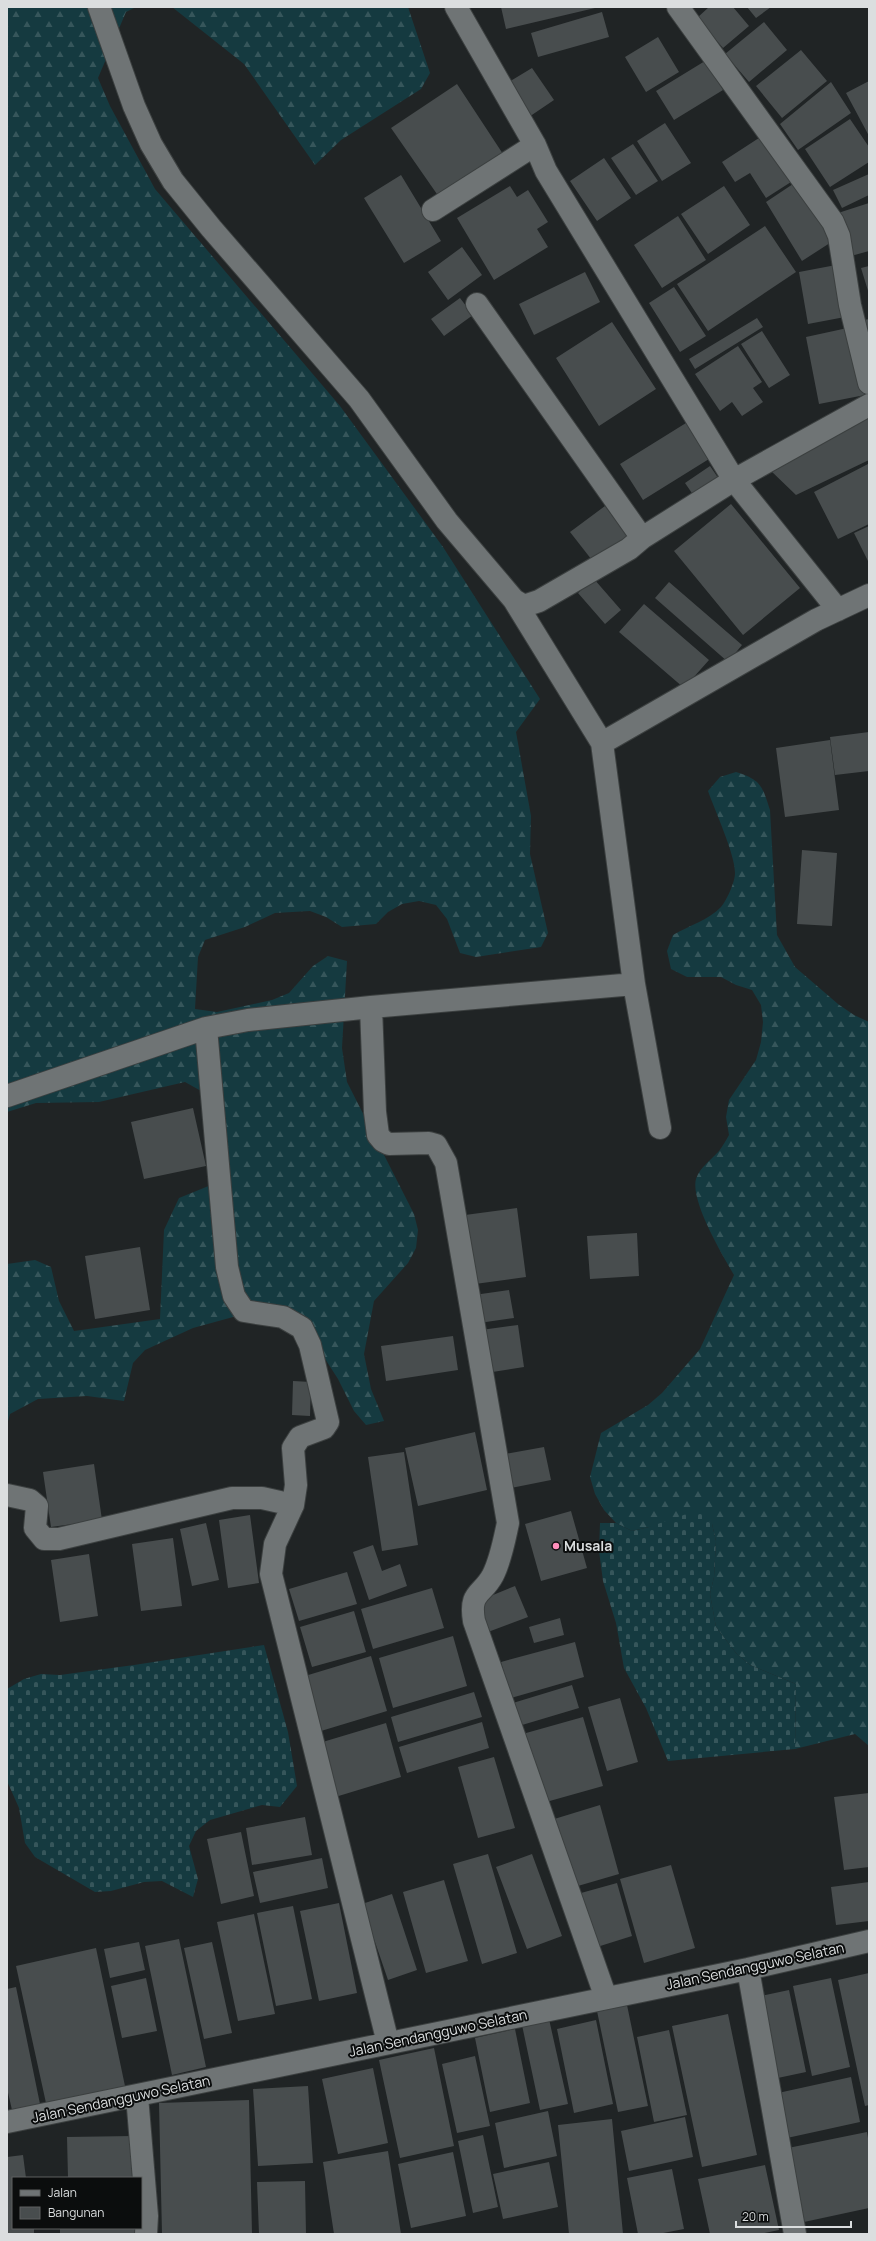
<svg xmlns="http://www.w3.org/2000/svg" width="876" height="2241" viewBox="0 0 876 2241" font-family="Manrope,sans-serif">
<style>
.forest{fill:url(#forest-firs)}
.cemetery{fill:url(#cemetery-stones)}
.building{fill:#484d4e}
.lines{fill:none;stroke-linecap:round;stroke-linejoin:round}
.street-casing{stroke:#3c4040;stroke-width:24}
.street{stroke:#6f7475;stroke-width:22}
.poi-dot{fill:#ff8ebb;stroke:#0b0d0d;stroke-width:1.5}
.labels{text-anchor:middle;stroke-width:4;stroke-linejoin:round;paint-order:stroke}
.poi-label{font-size:14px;font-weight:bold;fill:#dbdedf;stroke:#0b0d0d;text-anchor:start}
.street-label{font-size:14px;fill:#dbdedf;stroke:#0b0d0d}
</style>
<defs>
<pattern id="forest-firs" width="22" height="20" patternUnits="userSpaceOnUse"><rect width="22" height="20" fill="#153a40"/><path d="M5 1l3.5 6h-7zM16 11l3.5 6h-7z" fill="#36565b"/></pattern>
<pattern id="cemetery-stones" width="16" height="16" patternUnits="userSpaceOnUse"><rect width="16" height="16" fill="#153a40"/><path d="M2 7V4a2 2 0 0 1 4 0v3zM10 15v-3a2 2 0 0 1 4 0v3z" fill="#36565b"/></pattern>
</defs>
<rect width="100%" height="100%" fill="#202425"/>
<path class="forest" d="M 7,7 L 136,7 L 126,12 L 98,78 L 110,106 L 155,189 L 340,406 L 443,547 L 540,699 L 516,732 L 531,816 L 530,854 L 548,933 L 541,947 L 476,957 L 460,953 L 447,919 L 436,905 L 419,901 L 402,904 L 388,912 L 376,924 L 342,927 L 326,917 L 310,911 L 275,913 L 245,927 L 205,940 L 198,957 L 195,1009 L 217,1012 L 272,1000 L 289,993 L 313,966 L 328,956 L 347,961 L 342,1048 L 347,1082 L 414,1214 L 418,1230 L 416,1248 L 408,1263 L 374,1301 L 364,1354 L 371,1389 L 384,1421 L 366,1425 L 354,1411 L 338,1379 L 300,1320 L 266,1308 L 193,1328 L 145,1350 L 133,1363 L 124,1401 L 87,1396 L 38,1399 L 10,1414 L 7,1425 L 7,1264 L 35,1260 L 51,1267 L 59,1301 L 74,1331 L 160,1319 L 164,1230 L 179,1198 L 211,1185 L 219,1101 L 185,1082 L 99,1102 L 36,1103 L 7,1112 Z
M 172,7 L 408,7 L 430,73 L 421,89 L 341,140 L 315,165 L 244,64 Z
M 736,772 C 761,780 762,785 770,810 L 777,935 L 795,967 L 838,1004 L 854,1015 L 869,1022 L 869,1746 L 855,1734 L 795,1749 L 796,1684 L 750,1665 L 736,1653 L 716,1627 L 710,1594 L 714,1577 L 716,1541 L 712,1524 L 649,1527 L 632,1531 L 616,1523 L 604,1510 L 595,1494 L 590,1477 L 601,1433 L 648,1405 L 662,1393 L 700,1349 L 734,1275 C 723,1256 690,1201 696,1179 C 700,1167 711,1160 719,1151 C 723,1146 726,1140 729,1135 L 726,1117 L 729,1100 L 756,1060 L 761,1042 L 763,1022 L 761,1005 L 752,990 L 736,985 L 721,977 L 687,977 L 671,969 L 667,951 L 673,935 C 688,926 709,920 721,907 C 727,900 735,882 735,873 C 735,854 715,811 708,791 L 720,777 Z"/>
<path class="cemetery" d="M 698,1510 L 712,1524 L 716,1541 L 714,1577 L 710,1594 L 716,1627 L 736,1653 L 750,1665 L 796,1684 L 795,1749 L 668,1761 L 646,1708 L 624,1668 L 616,1623 L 603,1581 L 599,1551 L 600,1523 L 616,1523 L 632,1531 L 649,1527 Z
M 264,1645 L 288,1732 L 297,1786 L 280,1807 L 262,1805 L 210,1820 L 196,1831 L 189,1846 L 198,1879 L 193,1897 L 162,1881 L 144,1882 L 111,1891 L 95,1892 L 35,1857 L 25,1843 L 19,1808 L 7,1781 L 7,1689 L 24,1679 L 41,1674 L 60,1675 L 134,1665 Z"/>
<path class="building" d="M 501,7 L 595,7 L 595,8 L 506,29 Z
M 709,7 L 733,7 L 749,26 L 723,48 L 697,18 Z
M 747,7 L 771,7 L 756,18 Z
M 602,12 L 609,37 L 538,57 L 531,33 Z
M 764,22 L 787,50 L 749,82 L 725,54 Z
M 658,37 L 679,72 L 646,92 L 625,57 Z
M 801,50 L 827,81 L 782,118 L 756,86 Z
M 705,61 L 723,90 L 674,120 L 656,91 Z
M 532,68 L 554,100 L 523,121 L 502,86 Z
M 869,81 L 869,136 L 846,93 Z
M 831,82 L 851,113 L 798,150 L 780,124 Z
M 457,84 L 503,154 L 439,197 L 391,128 Z
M 850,119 L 869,147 L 869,162 L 830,187 L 805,149 Z
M 665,123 L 691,163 L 662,181 L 637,141 Z
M 762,136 L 791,182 L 766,198 L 750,173 L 735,182 L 722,162 Z
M 633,144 L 658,181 L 636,195 L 611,158 Z
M 604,158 L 631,198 L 597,221 L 570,181 Z
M 869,174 L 869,195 L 842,208 L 833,190 Z
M 401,175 L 441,241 L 404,263 L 364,198 Z
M 796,182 L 833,241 L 802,261 L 766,202 Z
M 510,186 L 517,197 L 528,190 L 548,222 L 537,229 L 548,247 L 494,280 L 457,218 Z
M 724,186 L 750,225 L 708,254 L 681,214 Z
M 869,203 L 869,251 L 851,256 L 838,213 Z
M 678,216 L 706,260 L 662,288 L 634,245 Z
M 765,226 L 796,272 L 708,331 L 677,284 Z
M 462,247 L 482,275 L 448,300 L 428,272 Z
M 836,265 L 845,317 L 808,324 L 799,272 Z
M 869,266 L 869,294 L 861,268 Z
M 585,272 L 600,302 L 534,335 L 519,304 Z
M 674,287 L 706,336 L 680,352 L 649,303 Z
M 460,298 L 473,315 L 444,336 L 431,319 Z
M 757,318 L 763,327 L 695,369 L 689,359 Z
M 869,319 L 869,342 L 864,320 Z
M 612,322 L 656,389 L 599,426 L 556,358 Z
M 852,327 L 865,395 L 819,404 L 806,337 Z
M 762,331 L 790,375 L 769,388 L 741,344 Z
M 738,346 L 762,382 L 753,388 L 763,402 L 742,416 L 732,402 L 720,411 L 695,374 Z
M 869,416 L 869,460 L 796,495 L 769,469 Z
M 686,423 L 709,459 L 643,500 L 620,464 Z
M 868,464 L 869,524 L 838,539 L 814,492 Z
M 710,466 L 721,482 L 696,499 L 685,483 Z
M 731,504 L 800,588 L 743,635 L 674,551 Z
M 605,506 L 629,538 L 595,564 L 570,532 Z
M 869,526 L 869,563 L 854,533 Z
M 594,579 L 621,610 L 605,624 L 578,593 Z
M 669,582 L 742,645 L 728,662 L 655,598 Z
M 644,604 L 709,660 L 684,688 L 619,632 Z
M 869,732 L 869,771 L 835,775 L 830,737 Z
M 830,740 L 839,810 L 785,817 L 776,748 Z
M 802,850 L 837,853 L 832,926 L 797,924 Z
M 193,1108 L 206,1166 L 144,1179 L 131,1122 Z
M 517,1208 L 526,1277 L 475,1284 L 465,1215 Z
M 637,1233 L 639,1276 L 590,1279 L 587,1236 Z
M 140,1247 L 150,1310 L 95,1319 L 85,1256 Z
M 509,1290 L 514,1318 L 479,1323 L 474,1295 Z
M 518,1325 L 524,1367 L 486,1373 L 481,1330 Z
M 453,1336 L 458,1370 L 386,1381 L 381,1346 Z
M 293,1381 L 311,1382 L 310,1416 L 292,1415 Z
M 475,1432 L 487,1490 L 418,1506 L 405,1448 Z
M 544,1447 L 551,1480 L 511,1488 L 505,1454 Z
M 404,1452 L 418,1545 L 382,1551 L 368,1457 Z
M 94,1464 L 102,1520 L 51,1527 L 43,1472 Z
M 571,1511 L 587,1568 L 541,1581 L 525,1524 Z
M 250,1515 L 259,1583 L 228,1588 L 219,1520 Z
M 206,1523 L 219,1580 L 192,1586 L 180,1529 Z
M 173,1538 L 182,1606 L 141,1611 L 132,1544 Z
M 373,1545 L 382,1571 L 400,1564 L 407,1586 L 369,1600 L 353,1552 Z
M 89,1554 L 98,1616 L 60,1622 L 51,1560 Z
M 347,1572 L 357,1604 L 299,1621 L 289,1589 Z
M 515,1586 L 528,1617 L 488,1632 L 476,1602 Z
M 432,1588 L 444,1628 L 373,1649 L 361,1609 Z
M 354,1611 L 366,1652 L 312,1667 L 300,1627 Z
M 560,1618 L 564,1635 L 534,1643 L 529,1627 Z
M 453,1636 L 467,1686 L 393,1708 L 379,1658 Z
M 575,1642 L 584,1677 L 511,1698 L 501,1662 Z
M 371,1656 L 387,1711 L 321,1731 L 305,1676 Z
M 572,1685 L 579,1708 L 512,1728 L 506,1705 Z
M 474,1692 L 482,1717 L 398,1742 L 391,1717 Z
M 620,1698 L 638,1762 L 607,1771 L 588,1707 Z
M 583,1717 L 603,1786 L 539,1804 L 519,1735 Z
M 482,1722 L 489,1748 L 407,1773 L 399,1747 Z
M 386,1723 L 401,1777 L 332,1798 L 316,1744 Z
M 494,1757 L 515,1828 L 478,1838 L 458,1767 Z
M 869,1793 L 869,1867 L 844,1870 L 834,1797 Z
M 600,1805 L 619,1874 L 571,1888 L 551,1820 Z
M 305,1817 L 312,1855 L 252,1865 L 246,1828 Z
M 241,1832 L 254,1896 L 221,1904 L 207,1839 Z
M 488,1854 L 517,1953 L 482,1964 L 453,1864 Z
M 532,1854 L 562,1936 L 527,1949 L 496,1867 Z
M 322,1858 L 328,1888 L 260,1903 L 253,1872 Z
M 671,1865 L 695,1948 L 644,1963 L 620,1879 Z
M 444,1880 L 468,1961 L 426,1973 L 403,1892 Z
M 869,1882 L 869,1921 L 836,1925 L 831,1887 Z
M 617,1883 L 632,1936 L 597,1947 L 581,1893 Z
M 392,1894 L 417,1970 L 388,1980 L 362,1904 Z
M 339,1903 L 357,1993 L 319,2001 L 300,1911 Z
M 293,1906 L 312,1999 L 276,2006 L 257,1913 Z
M 254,1914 L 275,2014 L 238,2021 L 217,1922 Z
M 179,1939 L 206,2067 L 172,2075 L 145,1946 Z
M 139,1942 L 145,1970 L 110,1978 L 104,1949 Z
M 212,1942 L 232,2033 L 204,2039 L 184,1948 Z
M 96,1948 L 125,2086 L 46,2103 L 16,1966 Z
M 869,1973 L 869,2105 L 865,2106 L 838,1980 Z
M 146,1978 L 157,2031 L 122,2038 L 111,1986 Z
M 831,1978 L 850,2067 L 812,2076 L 793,1986 Z
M 16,1987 L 40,2104 L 12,2110 L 7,2088 L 7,1989 Z
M 789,1990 L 806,2072 L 773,2079 L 756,1997 Z
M 627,2005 L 648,2106 L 618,2112 L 597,2011 Z
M 728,2014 L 757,2155 L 702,2167 L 672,2026 Z
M 549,2019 L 568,2104 L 540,2110 L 522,2025 Z
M 596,2020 L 613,2104 L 574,2113 L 557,2029 Z
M 515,2029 L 530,2103 L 490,2112 L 475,2038 Z
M 669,2030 L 687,2115 L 654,2122 L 637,2037 Z
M 434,2048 L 454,2146 L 400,2158 L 379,2060 Z
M 475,2056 L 490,2126 L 457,2133 L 442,2064 Z
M 373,2068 L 388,2143 L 338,2154 L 322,2079 Z
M 851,2077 L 860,2122 L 787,2138 L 778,2093 Z
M 308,2086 L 313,2163 L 258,2166 L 253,2089 Z
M 249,2100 L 252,2234 L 162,2234 L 159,2103 Z
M 548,2111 L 557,2156 L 504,2168 L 495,2123 Z
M 685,2117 L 693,2157 L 629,2171 L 621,2131 Z
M 612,2119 L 623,2234 L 569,2234 L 558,2125 Z
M 867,2132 L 869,2144 L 869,2208 L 804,2222 L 788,2148 Z
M 483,2135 L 498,2207 L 473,2213 L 458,2141 Z
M 133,2136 L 134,2178 L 68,2178 L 67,2137 Z
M 388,2151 L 401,2234 L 334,2234 L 323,2162 Z
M 453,2152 L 466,2216 L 411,2228 L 398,2164 Z
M 23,2155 L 26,2178 L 13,2178 L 13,2228 L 34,2228 L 34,2234 L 7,2234 L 7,2157 Z
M 549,2162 L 558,2207 L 503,2219 L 493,2174 Z
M 765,2165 L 779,2230 L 760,2234 L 710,2234 L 698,2179 Z
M 672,2169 L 684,2229 L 658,2234 L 638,2234 L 627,2178 Z
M 305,2181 L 306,2234 L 259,2234 L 257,2182 Z
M 60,2228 L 138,2228 L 138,2234 L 60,2234 Z"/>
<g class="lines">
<g class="street-casing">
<path id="street" d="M 99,7 L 134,106 L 151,144 L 173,181 L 211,228 L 359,399 L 447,521 L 514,600 L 524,606 L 539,601 L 629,549 L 642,538 L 734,480 L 869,405
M 456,7 L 535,145
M 678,7 L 833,222 L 839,236 L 850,305 L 869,383
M 433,210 L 535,145 L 546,171 L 734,480 L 838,610
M 477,304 L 642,538
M 602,743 L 816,620 L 869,595
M 634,984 L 660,1128
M 371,1007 L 375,1112 L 378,1135 L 383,1141 L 389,1144 L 429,1143 L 436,1145 L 446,1163 L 508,1523 C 504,1541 501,1559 493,1575 C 482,1596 469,1591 474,1621 L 606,1998
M 206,1028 L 227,1267 L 234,1296 L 244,1311 L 283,1317 L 302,1328 L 310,1345 L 328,1422 L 324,1428 L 300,1437 L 293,1448 L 296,1485 L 293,1505
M 7,1096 L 206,1028 L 248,1020 L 371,1007 L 634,984 L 602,743 L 514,600
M 7,1495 L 30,1500 L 37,1506 L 35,1528 L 44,1539 L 59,1539 L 232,1498 L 262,1498 L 293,1505 L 275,1544 L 271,1574 L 388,2043
M 748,1969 L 795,2234
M 137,2096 L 147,2216 L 146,2234
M 7,2122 L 748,1969 L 869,1941"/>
</g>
<use href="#street" class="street"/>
</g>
<circle class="poi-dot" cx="556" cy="1546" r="4"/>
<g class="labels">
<g class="poi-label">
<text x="564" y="1551">Musala</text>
</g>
<g class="street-label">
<text transform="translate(755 1966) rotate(-12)" y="5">Jalan Sendangguwo Selatan</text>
<text transform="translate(438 2033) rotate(-12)" y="5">Jalan Sendangguwo Selatan</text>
<text transform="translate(121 2099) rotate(-12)" y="5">Jalan Sendangguwo Selatan</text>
</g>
</g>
<rect width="876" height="2241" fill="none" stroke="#dbdedf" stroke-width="16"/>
<rect x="12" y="2177" width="130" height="52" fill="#0b0d0d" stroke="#5e6161"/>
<rect x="20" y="2190" width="20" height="6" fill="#6f7475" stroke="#5e6161"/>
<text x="48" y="2197" font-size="12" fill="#dbdedf">Jalan</text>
<rect x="20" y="2207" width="20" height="12" fill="#484d4e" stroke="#5e6161"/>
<text x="48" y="2217" font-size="12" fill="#dbdedf">Bangunan</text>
<path d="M736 2221v6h115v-6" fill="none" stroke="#dbdedf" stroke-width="2"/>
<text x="742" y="2221" font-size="12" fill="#dbdedf" stroke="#0b0d0d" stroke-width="3" paint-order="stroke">20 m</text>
</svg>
